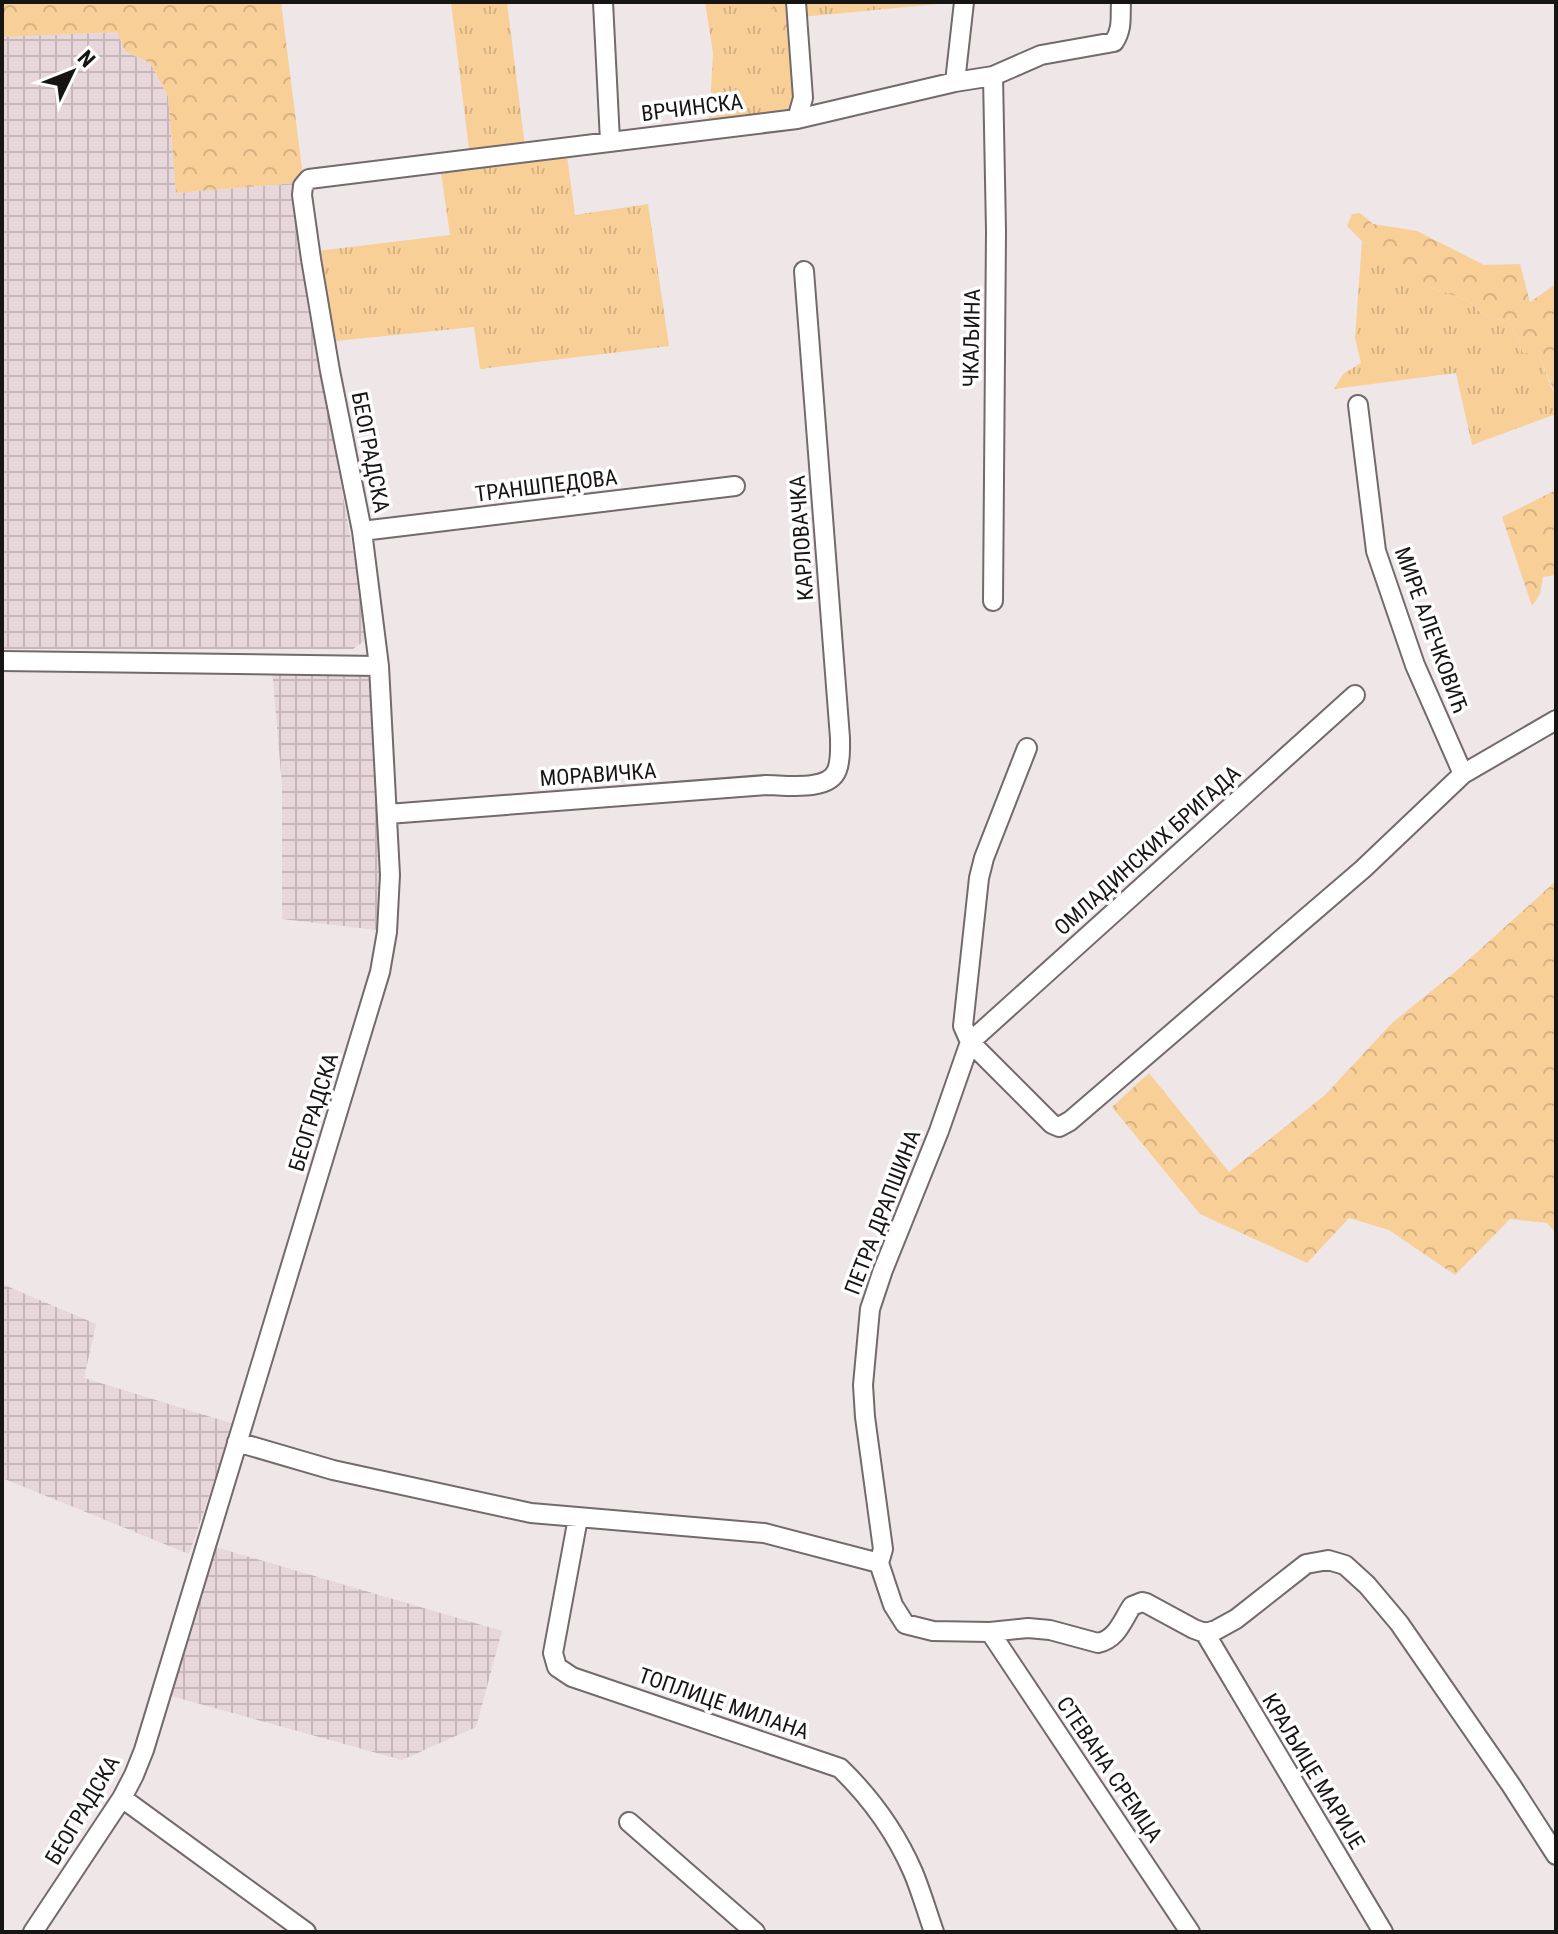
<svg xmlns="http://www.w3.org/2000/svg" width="1558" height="1934" viewBox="0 0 1558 1934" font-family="'Roboto Condensed',sans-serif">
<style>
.industrial{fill:url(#industrial-grid)}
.grass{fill:url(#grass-tufts)}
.forest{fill:url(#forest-crowns)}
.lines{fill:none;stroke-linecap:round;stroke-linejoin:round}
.street-casing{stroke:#726a6b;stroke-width:22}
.street{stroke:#fff;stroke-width:18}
.labels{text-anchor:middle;stroke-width:7;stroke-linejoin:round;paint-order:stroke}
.street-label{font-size:22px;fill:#171414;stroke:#fff}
</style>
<defs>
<pattern id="industrial-grid" width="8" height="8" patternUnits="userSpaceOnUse" patternTransform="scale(2)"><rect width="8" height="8" fill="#e8d7da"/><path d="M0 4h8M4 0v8" fill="none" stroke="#c6b8ba"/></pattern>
<pattern id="grass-tufts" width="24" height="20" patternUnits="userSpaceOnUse" patternTransform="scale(2)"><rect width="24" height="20" fill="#f9cf98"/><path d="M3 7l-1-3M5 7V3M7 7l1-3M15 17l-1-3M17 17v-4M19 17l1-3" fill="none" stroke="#d5b182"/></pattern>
<pattern id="forest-crowns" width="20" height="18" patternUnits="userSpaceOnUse" patternTransform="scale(2)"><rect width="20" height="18" fill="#f9cf98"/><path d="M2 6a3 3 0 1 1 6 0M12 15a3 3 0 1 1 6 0" fill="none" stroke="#d5b182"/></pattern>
</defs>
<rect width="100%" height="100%" fill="#eee6e7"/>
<path class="industrial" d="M 117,32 L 125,51 L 150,63 L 168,96 L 176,193 L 295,183 L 321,374 L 367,629 L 364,641 L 353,649 L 2,649 L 2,37 Z
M 272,669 L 365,672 L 372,678 L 382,896 L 377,930 L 282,919 L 282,785 Z
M 2,1284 L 96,1324 L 84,1378 L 234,1424 L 189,1554 L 2,1478 Z
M 212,1546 L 502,1631 L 476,1727 L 402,1760 L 171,1696 Z"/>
<path class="grass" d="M 451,2 L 507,2 L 525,147 L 469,150 Z
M 705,2 L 771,2 L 791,45 L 798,97 L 793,115 L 709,124 L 713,53 Z
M 800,2 L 960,2 L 801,17 Z
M 567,156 L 575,215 L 648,204 L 669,346 L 480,369 L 474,327 L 336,341 L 317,251 L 450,235 L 441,173 Z
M 1362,241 L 1400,261 L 1414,282 L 1468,300 L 1481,313 L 1511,324 L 1523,353 L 1538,353 L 1553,391 L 1556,390 L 1556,414 L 1472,445 L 1456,373 L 1334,389 L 1343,374 L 1361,363 L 1355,338 Z"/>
<path class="forest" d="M 2,2 L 281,2 L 303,177 L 295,183 L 176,193 L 168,96 L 150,63 L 125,51 L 117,32 L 2,37 Z
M 771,2 L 792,2 L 792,45 L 783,46 L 776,41 L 769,16 L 773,7 Z
M 1360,213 L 1373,224 L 1417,231 L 1484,265 L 1520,264 L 1530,302 L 1556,284 L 1556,390 L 1554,391 L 1538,353 L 1523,353 L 1511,324 L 1481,313 L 1468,300 L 1414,282 L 1399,261 L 1362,241 L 1347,226 L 1352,214 Z
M 1556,490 L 1556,575 L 1543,577 L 1540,594 L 1532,606 L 1502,517 Z
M 1556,881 L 1556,1233 L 1547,1223 L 1510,1219 L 1455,1275 L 1389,1230 L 1349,1218 L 1307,1263 L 1200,1214 L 1112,1107 L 1149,1073 L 1229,1172 L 1325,1095 L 1392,1023 L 1455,972 Z"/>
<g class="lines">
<g class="street-casing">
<path id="street" d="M 603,2 L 610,141
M 796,2 L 803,98 L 797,119
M 993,76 L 996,231 L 993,601
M 955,82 L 964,2
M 1358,405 L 1376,551 L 1415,665 L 1463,774
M 362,531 L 735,486
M 2,661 L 379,666
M 1027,748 L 984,858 L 979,878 L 963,1026 L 970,1042 L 1052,1124 L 1059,1127 L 1070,1121 L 1363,869 L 1463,774 L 1556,720
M 388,814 L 766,785 C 785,785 829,792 837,770 C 841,760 840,749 840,738 L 804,271
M 237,1442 L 333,1470 L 531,1513 L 764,1533 L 879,1563
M 578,1518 L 553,1653 L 557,1667 L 572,1677 L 840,1768 C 870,1797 896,1833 913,1872 C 921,1891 927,1912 934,1932
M 879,1563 L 883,1549 L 865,1417 L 863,1385 L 870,1309 L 883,1270 L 939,1131 L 970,1042 L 1355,695
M 879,1563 L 893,1605 L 905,1624 L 933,1631 L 990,1632 L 1028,1628 L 1050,1630 L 1098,1643 C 1117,1639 1122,1621 1132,1606 L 1142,1602 L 1146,1603 L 1194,1629 L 1205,1633 L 1216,1630 L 1236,1619 L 1306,1564 L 1328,1560 L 1345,1565 L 1367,1585 L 1399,1623 L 1511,1785 L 1556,1855
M 990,1632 L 1190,1932
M 1205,1633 L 1383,1932
M 122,1798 L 306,1932
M 629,1822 L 755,1932
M 33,1932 L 122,1798 L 134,1775 L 144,1750 L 380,972 L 387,932 L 390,875 L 379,666 L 362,531 L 330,371 L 311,259 L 302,195 L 303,186 L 309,179 L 797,119 L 955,82 L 993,76 L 1041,55 L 1114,42 C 1123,28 1120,17 1121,2"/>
</g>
<use href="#street" class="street"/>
</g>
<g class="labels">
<g class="street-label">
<text transform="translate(692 107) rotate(-7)" y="8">ВРЧИНСКА</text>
<text transform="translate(971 338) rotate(-89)" y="8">ЧКАЉИНА</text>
<text transform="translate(371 452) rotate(79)" y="8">БЕОГРАДСКА</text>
<text transform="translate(546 485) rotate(-7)" y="8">ТРАНШПЕДОВА</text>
<text transform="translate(801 538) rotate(-94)" y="8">КАРЛОВАЧКА</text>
<text transform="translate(1432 630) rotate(70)" y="8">МИРЕ АЛЕЧКОВИЋ</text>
<text transform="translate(598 774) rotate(-4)" y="8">МОРАВИЧКА</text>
<text transform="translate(1147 850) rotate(-42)" y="8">ОМЛАДИНСКИХ БРИГАДА</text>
<text transform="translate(313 1112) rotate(-73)" y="8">БЕОГРАДСКА</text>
<text transform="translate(882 1212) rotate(-69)" y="8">ПЕТРА ДРАПШИНА</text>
<text transform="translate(724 1703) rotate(19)" y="8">ТОПЛИЦЕ МИЛАНА</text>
<text transform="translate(1110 1769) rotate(56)" y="8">СТЕВАНА СРЕМЦА</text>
<text transform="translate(1314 1771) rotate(59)" y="8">КРАЉИЦЕ МАРИЈЕ</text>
<text transform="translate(82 1810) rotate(-59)" y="8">БЕОГРАДСКА</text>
</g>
</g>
<rect width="1558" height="1934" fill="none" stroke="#171414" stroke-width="8"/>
<g transform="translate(72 72) rotate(47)" stroke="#ffffff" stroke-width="6" paint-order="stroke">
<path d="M0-6L14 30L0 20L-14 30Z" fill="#171414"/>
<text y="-12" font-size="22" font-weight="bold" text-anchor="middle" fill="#171414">N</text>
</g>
</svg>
